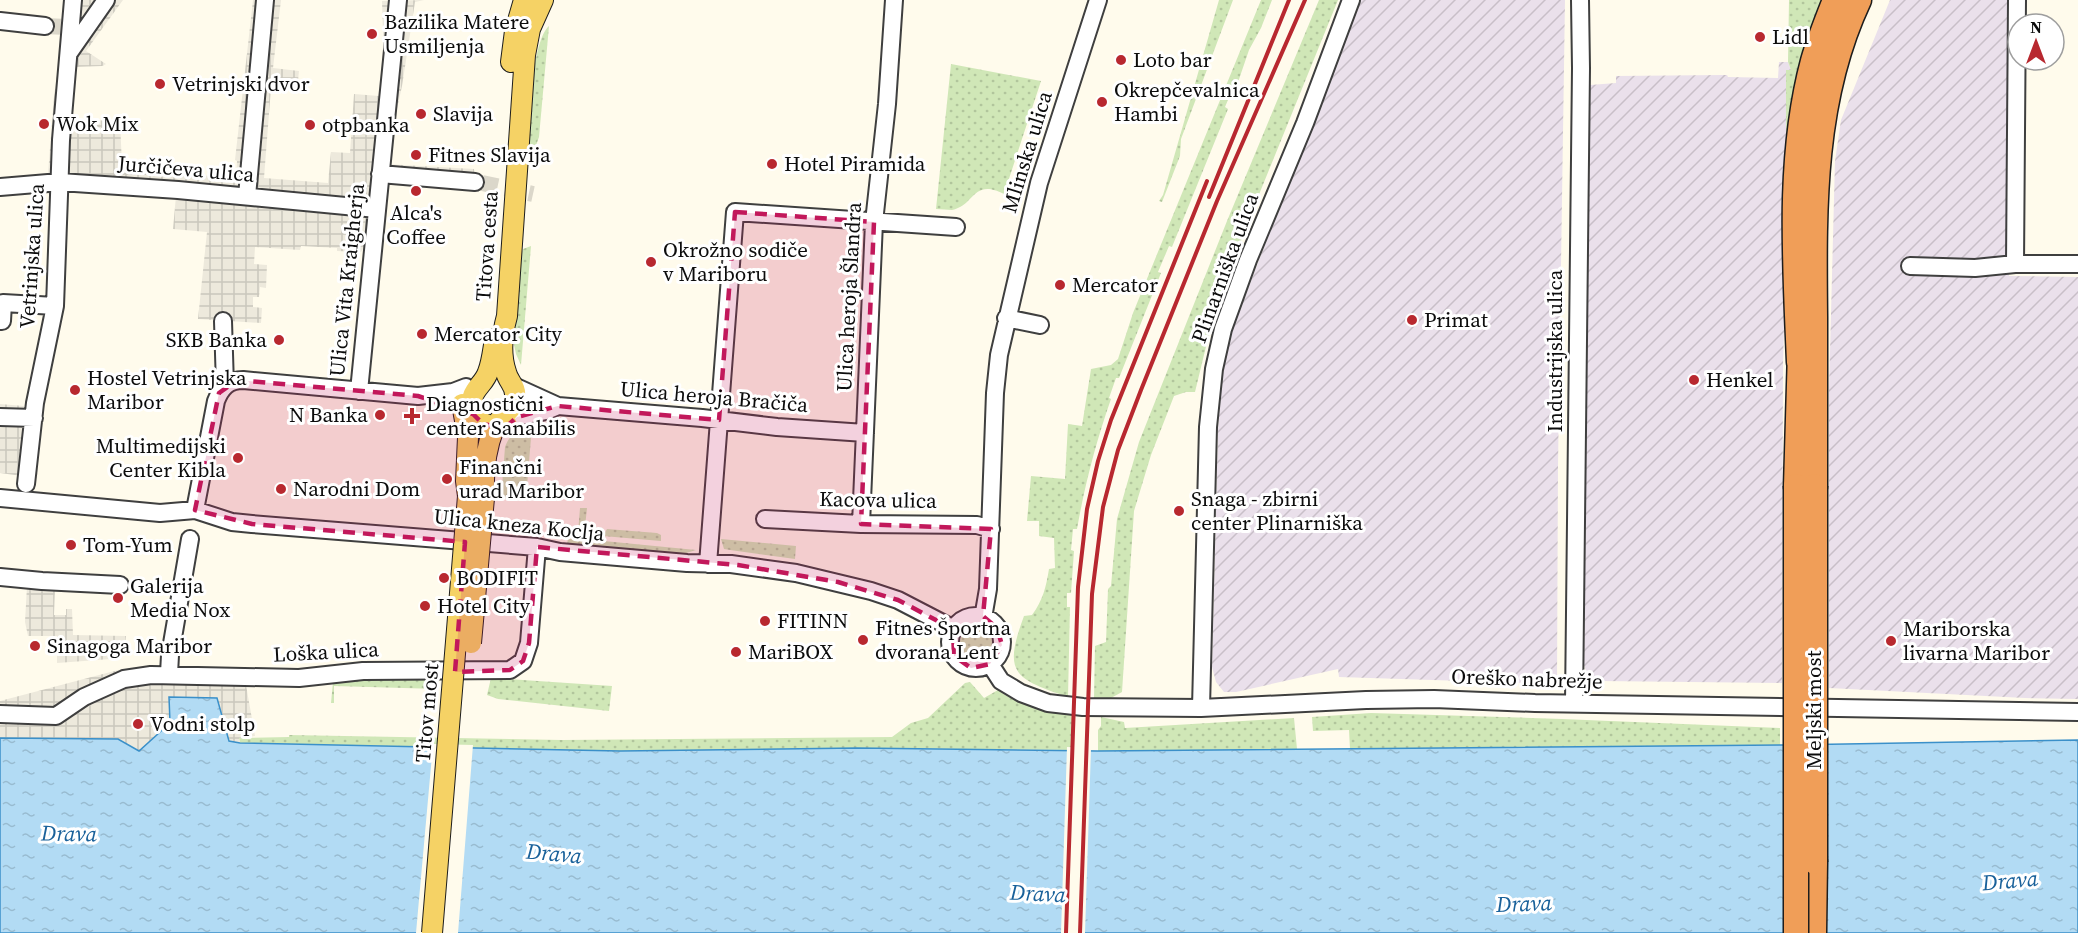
<svg xmlns="http://www.w3.org/2000/svg" width="2078" height="933" viewBox="0 0 2078 933" font-family="'Source Serif 4',serif">
<style>
.industrial{fill:url(#industrial-furrows)}
.grass{fill:url(#grass-dots)}
.plaza{fill:url(#plaza-grid)}
.water{fill:url(#water-ripples);stroke:#3b90c9;stroke-width:1.5}
.pier{fill:#fffbec}
.lines{fill:none;stroke-linecap:round;stroke-linejoin:round}
.minor-tunnel{stroke:#dbd7ca;stroke-width:16;stroke-dasharray:16 8;stroke-linecap:butt}
.minor-casing{stroke:#3f3f3f;stroke-width:20}
.major-casing{stroke:#1d1d1d;stroke-width:22}
.highway-casing{stroke:#1d1d1d;stroke-width:27}
.minor{stroke:#fff;stroke-width:16}
.major{stroke:#f5d265;stroke-width:20}
.highway{stroke:#f09e58;stroke-width:24}
.rail{stroke:#b8282f;stroke-width:4}
.major-bridge-casing{stroke:#1d1d1d;stroke-width:22;stroke-linecap:butt}
.highway-bridge-casing{stroke:#1d1d1d;stroke-width:27;stroke-linecap:butt}
.major-bridge{stroke:#f5d265;stroke-width:20}
.highway-bridge{stroke:#f09e58;stroke-width:24}
.marked{fill:#c2185b;fill-opacity:0.2;stroke:#c2185b;stroke-width:4.5;stroke-dasharray:12 8;stroke-linejoin:round}
.poi-dot{fill:#b8282f;stroke:#fff;stroke-width:2}
.labels{text-anchor:middle;stroke-width:6;stroke-linejoin:round;paint-order:stroke}
.poi-label{font-size:21px;fill:#0c0c0c;stroke:#fff;text-anchor:start}
.street-label{font-size:21px;fill:#0c0c0c;stroke:#fff}
.water-label{font-size:22px;font-style:italic;fill:#19619a;stroke:#fff}
</style>
<defs>
<pattern id="industrial-furrows" width="10" height="10" patternUnits="userSpaceOnUse" patternTransform="scale(1.5)"><rect width="10" height="10" fill="#eae0eb"/><path d="M-1 1l2-2M0 10L10 0M9 11l2-2" fill="none" stroke="#c8bfc8"/></pattern>
<pattern id="grass-dots" width="8" height="8" patternUnits="userSpaceOnUse" patternTransform="scale(1.5)"><rect width="8" height="8" fill="#d0e7b7"/><path d="M2 2h.1M6 6h.1" fill="none" stroke="#b1c59c" stroke-width="1.8" stroke-linecap="round"/></pattern>
<pattern id="plaza-grid" width="8" height="8" patternUnits="userSpaceOnUse" patternTransform="scale(1.5)"><rect width="8" height="8" fill="#ede9dc"/><path d="M0 4h8M4 0v8" fill="none" stroke="#cac7bc"/></pattern>
<pattern id="water-ripples" width="26" height="14" patternUnits="userSpaceOnUse" patternTransform="scale(1.5)"><rect width="26" height="14" fill="#b2dbf4"/><path d="M2 4q2-2 4 0t4 0M15 11q2-2 4 0t4 0" fill="none" stroke="#98bbd0"/></pattern>
</defs>
<rect width="100%" height="100%" fill="#fffbec"/>
<path class="industrial" d="M 1359,0 L 1565,0 L 1558,466 L 1557,684 L 1339,677 L 1338,669 L 1236,692 L 1224,692 L 1216,682 L 1212,667 L 1218,429 L 1222,375 L 1232,330 Z
M 1890,0 L 2009,0 L 2009,276 L 2078,277 L 2078,699 L 2025,698 L 1829,688 L 1829,390 L 1835,161 L 1841,120 Z
M 1779,62 L 1788,62 L 1791,70 L 1783,365 L 1782,683 L 1600,681 L 1588,677 L 1584,665 L 1590,85 L 1616,83 L 1616,76 L 1722,75 L 1727,75 L 1728,77 L 1778,78 Z"/>
<path class="grass" d="M 1219,0 L 1233,0 L 1181,139 L 1180,156 L 1162,202 L 1159,201 L 1163,195 Z
M 1261,0 L 1272,0 L 1261,28 L 1249,50 L 1236,88 L 1233,88 L 1225,107 L 1228,109 L 1172,247 L 1169,246 L 1158,272 L 1161,273 L 1119,378 L 1116,378 L 1109,398 L 1111,399 C 1096,442 1085,484 1077,529 L 1073,529 L 1071,550 L 1074,551 L 1071,593 L 1067,593 L 1067,607 L 1070,607 L 1068,697 C 1013,678 1003,673 1024,616 L 1032,615 C 1043,600 1046,587 1049,569 L 1055,568 L 1054,538 L 1039,536 L 1039,521 L 1027,521 L 1031,476 L 1065,479 L 1068,424 L 1082,426 L 1091,369 L 1111,365 L 1118,359 L 1133,313 Z
M 1319,0 L 1338,0 L 1247,224 L 1211,326 L 1195,392 L 1186,392 L 1174,396 L 1151,455 L 1134,511 L 1122,692 L 1111,698 L 1094,698 L 1095,646 L 1106,642 L 1108,589 L 1111,586 L 1117,519 L 1139,442 L 1227,221 Z
M 1789,0 L 1826,0 L 1786,195 L 1786,70 L 1791,70 L 1788,62 Z
M 549,26 L 539,137 L 535,148 L 527,148 C 528,124 532,40 549,26 Z
M 951,64 L 1041,81 L 1004,194 C 972,178 975,206 952,210 C 947,210 941,209 936,209 Z
M 531,246 L 521,365 L 516,354 L 513,340 L 517,265 L 523,249 Z
M 532,426 L 527,486 L 522,496 L 518,499 L 501,499 L 505,447 C 510,434 518,428 532,426 Z
M 580,508 L 587,508 L 585,527 L 603,528 L 599,535 L 578,533 Z
M 607,529 L 657,533 L 661,535 L 661,541 L 603,536 Z
M 573,538 L 696,550 L 683,554 L 567,545 L 568,539 Z
M 721,539 L 796,546 L 795,559 L 730,550 L 724,549 Z
M960 643a16 16 0 1 1 32 0a16 16 0 1 1-32 0Z
M 491,678 L 612,686 L 609,711 L 498,699 L 487,695 Z
M 347,680 L 439,680 L 438,689 L 334,686 L 334,703 L 331,703 L 333,682 Z
M 970,682 L 984,698 L 998,690 C 1020,707 1047,710 1073,715 L 1072,750 L 857,748 L 620,751 L 240,743 L 239,738 L 289,737 L 289,735 L 562,740 L 892,737 L 911,723 L 928,718 L 965,683 Z
M 1371,713 L 1562,719 L 1780,728 L 1780,745 L 1350,749 L 1349,730 L 1313,731 L 1312,717 Z
M 1101,717 L 1124,722 L 1125,728 L 1294,718 L 1297,749 L 1098,751 L 1098,730 L 1101,726 Z"/>
<path class="plaza" d="M 67,0 L 123,0 L 86,51 L 106,64 L 102,66 L 74,67 L 70,121 L 120,120 L 122,166 L 131,172 L 236,177 L 237,161 L 235,160 L 253,0 L 281,0 L 273,68 L 299,71 L 297,90 L 271,88 L 264,178 L 328,183 L 331,152 L 350,153 L 354,94 L 379,96 L 384,66 L 382,1 L 424,0 L 415,2 L 402,86 L 385,164 L 474,169 L 475,182 L 474,190 L 383,183 L 370,195 L 365,246 L 361,252 L 337,251 L 337,248 L 301,246 L 300,250 L 255,247 L 254,264 L 267,265 L 266,288 L 260,287 L 259,297 L 253,297 L 253,307 L 262,308 L 261,323 L 198,319 L 207,232 L 173,229 L 176,196 L 68,189 L 60,312 L 53,363 L 42,401 L 37,478 L 0,473 L 0,404 L 24,406 L 47,317 L 54,201 L 34,176 L 48,174 L 54,97 Z
M 27,586 L 55,589 L 54,615 L 66,615 L 66,609 L 72,609 L 73,635 L 126,636 L 125,645 L 111,646 L 111,659 L 57,663 L 57,636 L 28,636 L 25,622 Z
M 122,669 L 125,688 L 151,683 L 246,685 L 255,736 L 239,738 L 240,743 L 229,741 L 169,698 L 170,723 L 139,751 L 118,739 L 0,738 L 0,701 Z"/>
<path class="water" d="M 169,697 L 217,698 L 229,741 L 240,743 L 620,751 L 857,748 L 1098,751 L 1787,745 L 2078,740 L 2078,933 L 0,933 L 0,738 L 118,739 L 139,751 L 170,723 Z"/>
<path class="pier" d="M 433,744 L 473,745 L 458,933 L 416,933 Z
M 1067,747 L 1091,748 L 1085,933 L 1061,933 Z"/>
<g class="lines">
<path class="minor-tunnel" d="M 45,26 L 65,27
M 482,183 L 533,194"/>
<g class="minor-casing">
<path id="minor" d="M 0,21 L 45,26
M 69,53 L 106,0
M 380,174 L 475,182
M 0,187 L 60,182 L 178,190 L 377,209
M 247,196 L 265,0
M 2015,264 L 2017,0
M 1910,266 L 1975,268 L 2015,264 L 2078,264
M 1006,318 L 1040,325
M 0,321 L 2,321 L 3,303 L 55,306
M 223,321 L 225,386
M 514,386 L 558,406 L 702,418 L 777,427 L 865,433
M 359,391 L 398,0
M 0,417 L 34,418
M 517,417 L 546,411 L 558,406
M 26,484 L 35,403 L 55,306 L 61,140 L 73,0
M 0,498 L 160,513 L 195,510 L 232,522 L 252,524 L 537,547 L 560,552 L 687,563 L 731,564 L 796,573 L 871,591 L 898,600 L 954,629
M 195,510 L 216,401 C 221,388 228,380 243,380 L 418,396 L 453,392 L 466,387
M 765,519 L 861,524 L 977,525 L 991,529
M 861,524 L 874,222 L 887,104 L 894,0
M 708,564 L 735,212 L 956,227
M 0,577 L 42,581 L 120,585
M950 642a26 26 0 1 1 52 0a26 26 0 1 1-52 0Z
M 983,618 L 988,589 L 995,393 L 999,355 L 1039,183 L 1098,0
M 990,664 L 1001,681 L 1021,693 L 1048,703 L 1083,707 L 1201,708 L 1366,700 L 1434,699 L 1535,703 L 2078,712
M 169,674 L 170,655 L 190,539
M 1574,703 L 1581,68 L 1580,0
M 1201,708 L 1208,427 L 1214,369 L 1223,329 L 1248,260 L 1305,123 L 1351,0
M 0,714 L 56,716 L 84,697 L 124,679 L 151,675 L 299,678 L 363,671 L 510,670 L 523,661 L 529,643 L 537,547"/>
</g>
<g class="major-casing">
<path id="major" d="M 511,62 L 515,31 L 524,0
M 495,339 C 493,350 492,362 488,372 C 485,382 476,387 473,396 C 463,420 489,429 507,425
M 462,404 L 468,437 L 466,481 L 468,496
M 484,498 C 483,475 485,450 494,428 C 499,417 513,411 515,398 C 517,386 508,382 506,372 C 500,354 502,334 507,316 L 525,55 L 530,29 L 543,0"/>
</g>
<g class="highway-casing">
<path id="highway" d="M 1799,362 C 1795,263 1787,158 1813,61 C 1819,40 1827,20 1835,0
M 1796,486 L 1800,351
M 1815,486 C 1815,430 1815,374 1815,317 C 1814,209 1812,100 1859,0
M 1814,933 L 1815,862"/>
</g>
<use href="#minor" class="minor"/>
<use href="#major" class="major"/>
<use href="#highway" class="highway"/>
<path class="rail" d="M 1209,197 L 1289,0
M 1066,933 L 1078,587 L 1087,509 L 1098,461 L 1111,420 L 1207,181
M 1080,933 L 1092,594 L 1103,507 L 1118,450 L 1141,390 L 1217,201 L 1305,0"/>
<g class="major-bridge-casing">
<path id="major-bridge" d="M 471,643 L 484,498
M 432,933 L 468,496"/>
</g>
<g class="highway-bridge-casing">
<path id="highway-bridge" d="M 1796,486 L 1796,933
M 1815,862 L 1815,486"/>
</g>
<use href="#major-bridge" class="major-bridge"/>
<use href="#highway-bridge" class="highway-bridge"/>
</g>
<path class="marked" d="M 735,212 L 874,222 L 861,524 L 991,529 L 983,616 L 997,628 L 1002,645 L 990,664 L 971,668 L 954,656 L 953,629 L 898,600 L 838,582 L 738,565 L 537,547 L 529,643 L 523,661 L 510,670 L 455,672 L 465,542 L 252,524 L 195,510 L 219,393 L 237,380 L 418,396 L 473,414 L 483,424 L 505,428 L 517,417 L 558,406 L 719,420 Z"/>
<g class="poi-dot">
<circle cx="372" cy="34" r="6"/>
<circle cx="1760" cy="37" r="6"/>
<circle cx="1121" cy="60" r="6"/>
<circle cx="160" cy="84" r="6"/>
<circle cx="1102" cy="102" r="6"/>
<circle cx="421" cy="114" r="6"/>
<circle cx="44" cy="124" r="6"/>
<circle cx="310" cy="125" r="6"/>
<circle cx="416" cy="155" r="6"/>
<circle cx="772" cy="164" r="6"/>
<circle cx="416" cy="191" r="6"/>
<circle cx="651" cy="262" r="6"/>
<circle cx="1060" cy="285" r="6"/>
<circle cx="1412" cy="320" r="6"/>
<circle cx="422" cy="334" r="6"/>
<circle cx="279" cy="340" r="6"/>
<circle cx="1694" cy="380" r="6"/>
<circle cx="75" cy="390" r="6"/>
<circle cx="380" cy="415" r="6"/>
<path d="M409 407h6v6h6v6h-6v6h-6v-6h-6v-6h6z"/>
<circle cx="238" cy="458" r="6"/>
<circle cx="447" cy="479" r="6"/>
<circle cx="281" cy="489" r="6"/>
<circle cx="1179" cy="511" r="6"/>
<circle cx="71" cy="545" r="6"/>
<circle cx="444" cy="578" r="6"/>
<circle cx="118" cy="598" r="6"/>
<circle cx="425" cy="606" r="6"/>
<circle cx="765" cy="621" r="6"/>
<circle cx="863" cy="640" r="6"/>
<circle cx="1891" cy="641" r="6"/>
<circle cx="35" cy="646" r="6"/>
<circle cx="736" cy="652" r="6"/>
<circle cx="138" cy="724" r="6"/>
</g>
<g class="labels">
<g class="poi-label">
<text x="384" y="29">Bazilika Matere<tspan x="384" dy="24">Usmiljenja</tspan></text>
<text x="1772" y="44">Lidl</text>
<text x="1133" y="67">Loto bar</text>
<text x="172" y="91">Vetrinjski dvor</text>
<text x="1114" y="97">Okrepčevalnica<tspan x="1114" dy="24">Hambi</tspan></text>
<text x="433" y="121">Slavija</text>
<text x="56" y="131">Wok Mix</text>
<text x="322" y="132">otpbanka</text>
<text x="428" y="162">Fitnes Slavija</text>
<text x="784" y="171">Hotel Piramida</text>
<text x="416" y="220" text-anchor="middle">Alca's<tspan x="416" dy="24">Coffee</tspan></text>
<text x="663" y="257">Okrožno sodiče<tspan x="663" dy="24">v Mariboru</tspan></text>
<text x="1072" y="292">Mercator</text>
<text x="1424" y="327">Primat</text>
<text x="434" y="341">Mercator City</text>
<text x="267" y="347" text-anchor="end">SKB Banka</text>
<text x="87" y="385">Hostel Vetrinjska<tspan x="87" dy="24">Maribor</tspan></text>
<text x="1706" y="387">Henkel</text>
<text x="426" y="411">Diagnostični<tspan x="426" dy="24">center Sanabilis</tspan></text>
<text x="368" y="422" text-anchor="end">N Banka</text>
<text x="226" y="453" text-anchor="end">Multimedijski<tspan x="226" dy="24">Center Kibla</tspan></text>
<text x="459" y="474">Finančni<tspan x="459" dy="24">urad Maribor</tspan></text>
<text x="293" y="496">Narodni Dom</text>
<text x="1191" y="506">Snaga - zbirni<tspan x="1191" dy="24">center Plinarniška</tspan></text>
<text x="83" y="552">Tom-Yum</text>
<text x="456" y="585">BODIFIT</text>
<text x="130" y="593">Galerija<tspan x="130" dy="24">Media Nox</tspan></text>
<text x="437" y="613">Hotel City</text>
<text x="777" y="628">FITINN</text>
<text x="875" y="635">Fitnes Športna<tspan x="875" dy="24">dvorana Lent</tspan></text>
<text x="1903" y="636">Mariborska<tspan x="1903" dy="24">livarna Maribor</tspan></text>
<text x="47" y="653">Sinagoga Maribor</text>
<text x="748" y="659">MariBOX</text>
<text x="150" y="731">Vodni stolp</text>
</g>
<g class="street-label">
<text transform="translate(1027 152) rotate(-73)" y="7">Mlinska ulica</text>
<text transform="translate(186 169) rotate(5)" y="7">Jurčičeva ulica</text>
<text transform="translate(487 246) rotate(-86)" y="7">Titova cesta</text>
<text transform="translate(32 256) rotate(-86)" y="7">Vetrinjska ulica</text>
<text transform="translate(1225 268) rotate(-70)" y="7">Plinarniška ulica</text>
<text transform="translate(347 280) rotate(-84)" y="7">Ulica Vita Kraigherja</text>
<text transform="translate(849 297) rotate(-87)" y="7">Ulica heroja Šlandra</text>
<text transform="translate(1555 351) rotate(-90)" y="7">Industrijska ulica</text>
<text transform="translate(714 397) rotate(5)" y="7">Ulica heroja Bračiča</text>
<text transform="translate(878 500) rotate(1)" y="7">Kacova ulica</text>
<text transform="translate(519 525) rotate(6)" y="7">Ulica kneza Koclja</text>
<text transform="translate(326 652) rotate(-3)" y="7">Loška ulica</text>
<text transform="translate(1527 679) rotate(2)" y="7">Oreško nabrežje</text>
<text transform="translate(1814 710) rotate(-90)" y="7">Meljski most</text>
<text transform="translate(427 713) rotate(-85)" y="7">Titov most</text>
</g>
<g class="water-label">
<text transform="translate(69 833) rotate(1)" y="8">Drava</text>
<text transform="translate(554 853) rotate(5)" y="8">Drava</text>
<text transform="translate(2010 880) rotate(-5)" y="8">Drava</text>
<text transform="translate(1038 893) rotate(3)" y="8">Drava</text>
<text transform="translate(1524 903) rotate(-2)" y="8">Drava</text>
</g>
</g>
<g transform="translate(2036 42)"><circle r="28" fill="#ffffff" stroke="#9e9e9e" stroke-width="1.5"/>
<path d="M0-4.5L10 22L0 15L-10 22Z" fill="#b8282f"/>
<text y="-9" font-size="16" font-weight="bold" text-anchor="middle" fill="#0c0c0c">N</text>
</g>
</svg>
